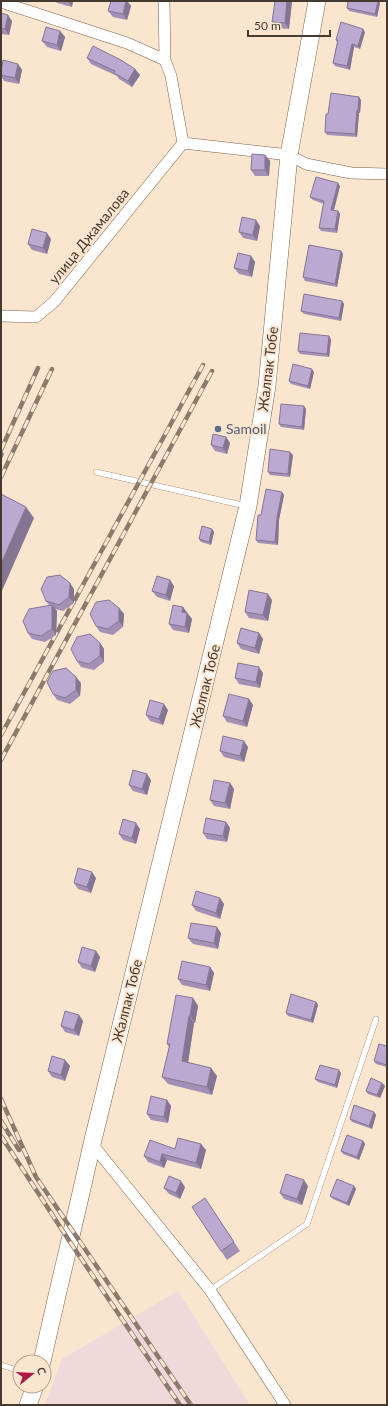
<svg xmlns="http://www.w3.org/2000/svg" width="388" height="1406" viewBox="0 0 388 1406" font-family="Lato,sans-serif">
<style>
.industrial{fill:#f2d8db}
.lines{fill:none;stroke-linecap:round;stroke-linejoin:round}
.lane-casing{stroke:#7b634a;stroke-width:6}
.street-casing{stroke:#7b634a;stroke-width:12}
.primary-casing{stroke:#7b634a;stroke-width:18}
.lane{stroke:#fff;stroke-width:5.5}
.street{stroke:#fff;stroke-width:11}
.primary{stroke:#fff;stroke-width:17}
.rail-casing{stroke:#8a7b6c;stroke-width:4.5}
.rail{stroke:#fbe5cf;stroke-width:3;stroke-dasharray:9;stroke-linecap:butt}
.wall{fill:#a291b5}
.shaded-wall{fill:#847693}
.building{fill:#bca9d2;stroke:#847693}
.service-dot{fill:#5c6f8a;stroke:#fbe5cf;stroke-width:1.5}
.labels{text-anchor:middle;stroke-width:4;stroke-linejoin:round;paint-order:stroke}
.street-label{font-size:14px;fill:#453a2f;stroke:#fbe5cf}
.service-label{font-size:14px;fill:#4e5e75;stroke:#fbe5cf;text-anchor:start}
</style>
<rect width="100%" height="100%" fill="#fbe5cf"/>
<path class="industrial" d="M 178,1291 L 250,1405 L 45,1405 L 62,1359 Z"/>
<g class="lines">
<g class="lane-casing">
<path id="lane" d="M 96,472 L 246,506
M 210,1290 L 307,1224 L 376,1019
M 1,1365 L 20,1371"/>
</g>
<g class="street-casing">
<path id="street" d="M 164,1 L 165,60 L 171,76 L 183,143 L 289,155 L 306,164 L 351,173 L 387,174
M 1,2 L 127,43 L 165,60
M 1,316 L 36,317 L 54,302 L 183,143
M 92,1144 L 210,1290 L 285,1405"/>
</g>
<g class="primary-casing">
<path id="primary" d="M 42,1362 C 58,1289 76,1217 92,1144 L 248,506 L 267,386 L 289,155 L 317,1
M 28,1405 L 35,1386"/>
</g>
<use href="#lane" class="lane"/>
<use href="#street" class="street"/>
<use href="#primary" class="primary"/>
<g class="rail-casing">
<path id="rail" d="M 1,450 L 38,368
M 1,477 L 52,369
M 1,735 L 203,365
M 1,760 L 212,371
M 1,1099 L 36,1177 L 191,1405
M 1,1121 L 19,1150
M 1,1136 L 70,1242 L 180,1405"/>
</g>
<use href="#rail" class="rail"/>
</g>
<path class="wall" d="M 56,1 L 73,1 L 72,7 L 57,3 Z
M 111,1 L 127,1 L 131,6 L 127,20 L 113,17 L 108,11 Z
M 275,1 L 292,1 L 289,29 L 277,28 L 272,22 Z
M 348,1 L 378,1 L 380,3 L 377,17 L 349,11 L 347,8 Z
M 1,13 L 12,21 L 9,35 L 1,34 Z
M 60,31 L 65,37 L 61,51 L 47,47 L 42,41 Z
M 365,32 L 360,49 L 354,47 L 350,70 L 335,66 L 333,63 L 337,42 L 336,40 Z
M 87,58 L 135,69 L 140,75 L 132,87 L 119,79 L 117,76 L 91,64 Z
M 18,64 L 22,70 L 19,84 L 4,81 L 1,76 L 1,71 Z
M 359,97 L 361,100 L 360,113 L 359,113 L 357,137 L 327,135 L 325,132 L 328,114 Z
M 265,155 L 270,161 L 269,176 L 255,176 L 251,170 Z
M 340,186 L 334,210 L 338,211 L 340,214 L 337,233 L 321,231 L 319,228 L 324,204 L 313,200 L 310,197 Z
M 260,226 L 257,241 L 243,238 L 239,232 Z
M 51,239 L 47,254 L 32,250 L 28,244 Z
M 341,251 L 343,254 L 337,287 L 305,281 L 303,277 Z
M 251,256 L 255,262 L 252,277 L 239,274 L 234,268 Z
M 342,301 L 344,304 L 341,321 L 304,314 L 301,311 Z
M 329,336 L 331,340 L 329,357 L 300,354 L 298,351 Z
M 314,372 L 310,389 L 291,384 L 289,381 Z
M 306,409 L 304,430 L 281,427 L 279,424 Z
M 226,437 L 230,443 L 227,454 L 215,451 L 211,445 Z
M 293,455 L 290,477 L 270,475 L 268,472 Z
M 284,495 L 279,520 L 278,545 L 258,543 L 256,540 L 261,515 Z
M 212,529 L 214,532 L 211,545 L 201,542 L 199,539 Z
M 174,586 L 170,601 L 157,597 L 152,591 Z
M 74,589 L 74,603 L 63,611 L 55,609 L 57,611 L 56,635 L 45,642 L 32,639 L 28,633 L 49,605 L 46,601 Z
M 272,600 L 268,621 L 249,618 L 245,612 Z
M 183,607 L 192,619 L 189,633 L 173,630 L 169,624 Z
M 119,608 L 124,614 L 123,627 L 113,635 L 100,632 L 96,626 Z
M 259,633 L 263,639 L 259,654 L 241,649 L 237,643 Z
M 100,643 L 104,649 L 104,662 L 94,670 L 81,667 L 77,661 Z
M 263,673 L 260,688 L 239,684 L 235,678 Z
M 81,683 L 80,696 L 70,704 L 57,700 L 53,694 Z
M 253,705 L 247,727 L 227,722 L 223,716 Z
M 168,710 L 163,725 L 150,721 L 146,715 Z
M 248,747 L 244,762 L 224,757 L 220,751 Z
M 151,780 L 147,795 L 133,791 L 129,785 Z
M 230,783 L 234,789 L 230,809 L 214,806 L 210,800 Z
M 226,822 L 230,828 L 227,842 L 207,839 L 203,833 Z
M 140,829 L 136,844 L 123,840 L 119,834 Z
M 96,878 L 91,893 L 78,889 L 74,883 Z
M 224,904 L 220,919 L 196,911 L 192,905 Z
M 221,933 L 218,949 L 193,944 L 188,938 Z
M 96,951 L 100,957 L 95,972 L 82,968 L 78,962 Z
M 210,967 L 214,973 L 210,991 L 182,985 L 178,979 Z
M 193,998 L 198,1006 L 195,1023 L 194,1023 L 188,1063 L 217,1076 L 212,1095 L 168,1084 L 162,1077 L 169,1047 L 167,1044 Z
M 316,1002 L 318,1005 L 313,1023 L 288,1016 L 286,1013 Z
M 79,1015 L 83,1021 L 79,1036 L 65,1032 L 61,1026 Z
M 387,1046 L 387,1067 L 376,1064 L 374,1061 Z
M 65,1060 L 70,1066 L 65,1081 L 52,1077 L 48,1071 Z
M 341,1073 L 337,1088 L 318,1082 L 315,1079 Z
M 382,1083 L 385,1086 L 380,1098 L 368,1094 L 366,1091 Z
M 167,1100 L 171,1106 L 168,1123 L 151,1120 L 147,1114 Z
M 374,1112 L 376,1115 L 372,1129 L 352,1122 L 350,1119 Z
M 363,1141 L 365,1144 L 359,1160 L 343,1154 L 341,1151 Z
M 201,1144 L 206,1150 L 201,1169 L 167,1160 L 164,1168 L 148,1162 L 144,1156 L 175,1149 Z
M 308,1186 L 302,1205 L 284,1199 L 280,1193 Z
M 354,1186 L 356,1189 L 349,1206 L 333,1199 L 330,1196 Z
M 185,1187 L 180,1199 L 169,1194 L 164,1188 Z
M 211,1207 L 240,1251 L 227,1260 L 221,1251 Z"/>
<path class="shaded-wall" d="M 68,1 L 73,1 L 72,7 Z
M 126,1 L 127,1 L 131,6 L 127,20 L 123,14 Z
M 287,1 L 292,1 L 289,29 L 285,23 Z
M 378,1 L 380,3 L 377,17 L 375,14 Z
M 8,15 L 12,21 L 9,35 L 5,29 Z
M 363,29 L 365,32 L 360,49 L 358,46 Z
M 60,31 L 65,37 L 61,51 L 57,45 Z
M 352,44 L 354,47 L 350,70 L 347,66 Z
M 18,64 L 22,70 L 19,84 L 15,78 Z
M 135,69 L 140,75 L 132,87 L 128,81 Z
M 359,97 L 361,100 L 360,113 L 358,110 Z
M 357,110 L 359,113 L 357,137 L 355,134 Z
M 265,155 L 270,161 L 269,176 L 265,170 Z
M 338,183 L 340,186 L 333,213 L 331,210 Z
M 338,211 L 340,214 L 337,233 L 335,229 Z
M 256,220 L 260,226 L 257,241 L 253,235 Z
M 47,233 L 51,239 L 47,254 L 43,248 Z
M 341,251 L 343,254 L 337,287 L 335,284 Z
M 251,256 L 255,262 L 252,277 L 248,271 Z
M 342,301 L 344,304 L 341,321 L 339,318 Z
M 329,336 L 331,340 L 329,357 L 327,354 Z
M 312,369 L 314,372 L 310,389 L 308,386 Z
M 304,406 L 306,409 L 304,430 L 302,427 Z
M 226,437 L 230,443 L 227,454 L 223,448 Z
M 1,450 L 4,454 L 1,461 Z
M 290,452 L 293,455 L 290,477 L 288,474 Z
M 282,492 L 284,495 L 279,520 L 278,545 L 275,542 L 277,517 Z
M 26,507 L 34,518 L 1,593 L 1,564 Z
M 212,529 L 214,532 L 211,545 L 209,542 Z
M 170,580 L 174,586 L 170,601 L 166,595 Z
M 70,583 L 74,589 L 74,603 L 69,597 Z
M 268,594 L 272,600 L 268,621 L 263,615 Z
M 52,605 L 57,611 L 56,635 L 52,629 Z
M 183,607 L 187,613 L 182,612 Z
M 119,608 L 124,614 L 123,627 L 119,621 Z
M 187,613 L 192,619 L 189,633 L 185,627 Z
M 259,633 L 263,639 L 259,654 L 255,648 Z
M 100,643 L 104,649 L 104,662 L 100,656 Z
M 259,667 L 263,673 L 260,688 L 256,682 Z
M 76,677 L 81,683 L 80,696 L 76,690 Z
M 249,699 L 253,705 L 247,727 L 243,721 Z
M 164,704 L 168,710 L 163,725 L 159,719 Z
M 244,741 L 248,747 L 244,762 L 240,756 Z
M 147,774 L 151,780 L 147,795 L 142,789 Z
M 230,783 L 234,789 L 230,809 L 225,803 Z
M 226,822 L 230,828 L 227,842 L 223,836 Z
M 136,823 L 140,829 L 136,844 L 132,838 Z
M 92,872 L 96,878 L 91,893 L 87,887 Z
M 220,898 L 224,904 L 220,919 L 216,913 Z
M 217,927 L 221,933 L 218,949 L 214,943 Z
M 96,951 L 100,957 L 95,972 L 91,966 Z
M 210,967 L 214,973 L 210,991 L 206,985 Z
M 193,998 L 198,1006 L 195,1023 L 190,1016 Z
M 316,1002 L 318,1005 L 313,1023 L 311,1020 Z
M 79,1015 L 83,1021 L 79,1036 L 74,1030 Z
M 189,1016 L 194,1023 L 187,1069 L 182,1061 Z
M 65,1060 L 70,1066 L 65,1081 L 61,1075 Z
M 211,1068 L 217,1076 L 212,1095 L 207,1087 Z
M 339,1070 L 341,1073 L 337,1088 L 335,1085 Z
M 382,1083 L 385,1086 L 380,1098 L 377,1095 Z
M 167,1100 L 171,1106 L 168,1123 L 164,1117 Z
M 374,1112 L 376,1115 L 372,1129 L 369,1126 Z
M 363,1141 L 365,1144 L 359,1160 L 357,1157 Z
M 201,1144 L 206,1150 L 201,1169 L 196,1163 Z
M 162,1154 L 167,1160 L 164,1168 L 160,1162 Z
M 304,1180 L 308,1186 L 302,1205 L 297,1199 Z
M 181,1181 L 185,1187 L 180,1199 L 176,1193 Z
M 354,1186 L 356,1189 L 349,1206 L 347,1203 Z"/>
<path class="building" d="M 111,1 L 126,1 L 123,14 L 108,11 Z
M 275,1 L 287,1 L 285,23 L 272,22 Z
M 348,1 L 378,1 L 375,14 L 347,8 Z
M 1,13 L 8,15 L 5,29 L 1,28 Z
M 341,22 L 363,29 L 358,46 L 352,44 L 347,66 L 333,63 L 338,40 L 336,40 Z
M 46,27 L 60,31 L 57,45 L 42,41 Z
M 93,46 L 121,60 L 135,69 L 128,81 L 114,73 L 115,71 L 87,58 Z
M 3,60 L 18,64 L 15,78 L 1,75 L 1,71 Z
M 331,93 L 359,97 L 358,110 L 357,110 L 355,134 L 325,132 L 326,114 L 328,114 Z
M 252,154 L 265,155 L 265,170 L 251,170 Z
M 316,177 L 338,183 L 331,210 L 338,211 L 335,229 L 319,228 L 324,201 L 310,197 Z
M 242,217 L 256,220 L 253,235 L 239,232 Z
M 32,229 L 47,233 L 43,248 L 28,244 Z
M 309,245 L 341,251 L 335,284 L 303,277 Z
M 238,253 L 251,256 L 248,271 L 234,268 Z
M 304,294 L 342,301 L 339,318 L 301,311 Z
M 300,333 L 329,336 L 327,354 L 298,351 Z
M 293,364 L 312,369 L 308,386 L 289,381 Z
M 281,404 L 304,406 L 302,427 L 279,424 Z
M 213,434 L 226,437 L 223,448 L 211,445 Z
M 270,449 L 290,452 L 288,474 L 268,472 Z
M 266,489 L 282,492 L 277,517 L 275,542 L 256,540 L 258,515 L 261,515 Z
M 1,494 L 26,507 L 1,564 Z
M 202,526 L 212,529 L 209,542 L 199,539 Z
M 60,575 L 70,583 L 69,597 L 59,605 L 46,601 L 41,589 L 47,577 Z
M 157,576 L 170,580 L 166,595 L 152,591 Z
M 249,590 L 268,594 L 263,615 L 245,612 Z
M 109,600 L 119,608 L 119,621 L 108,629 L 96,626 L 90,614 L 96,602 Z
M 52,605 L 52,629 L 41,636 L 28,633 L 23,621 L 29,609 Z
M 173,605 L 183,607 L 182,612 L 187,613 L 185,627 L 169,624 Z
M 241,628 L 259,633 L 255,648 L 237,643 Z
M 90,634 L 100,643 L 100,656 L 89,664 L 77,661 L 71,649 L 77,637 Z
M 238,663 L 259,667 L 256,682 L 235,678 Z
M 66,668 L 76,677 L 76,690 L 65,698 L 53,694 L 47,682 L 53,671 Z
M 229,694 L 249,699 L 243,721 L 223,716 Z
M 150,700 L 164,704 L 159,719 L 146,715 Z
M 223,736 L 244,741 L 240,756 L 220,751 Z
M 133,770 L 147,774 L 142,789 L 129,785 Z
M 214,780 L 230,783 L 225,803 L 210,800 Z
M 206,818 L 226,822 L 223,836 L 203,833 Z
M 123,819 L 136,823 L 132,838 L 119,834 Z
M 78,868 L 92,872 L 87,887 L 74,883 Z
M 196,891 L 220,898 L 216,913 L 192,905 Z
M 191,923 L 217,927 L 214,943 L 188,938 Z
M 82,947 L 96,951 L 91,966 L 78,962 Z
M 182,961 L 210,967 L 206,985 L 178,979 Z
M 291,994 L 316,1002 L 311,1020 L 286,1013 Z
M 176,995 L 193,998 L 190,1016 L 189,1016 L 182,1061 L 211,1068 L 207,1087 L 162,1077 L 170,1044 L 167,1044 Z
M 65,1011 L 79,1015 L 74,1030 L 61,1026 Z
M 379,1044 L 387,1046 L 387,1065 L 374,1061 Z
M 52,1056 L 65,1060 L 61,1075 L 48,1071 Z
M 320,1065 L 339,1070 L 335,1085 L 315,1079 Z
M 371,1078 L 382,1083 L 377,1095 L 366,1091 Z
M 151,1096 L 167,1100 L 164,1117 L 147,1114 Z
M 354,1105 L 374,1112 L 369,1126 L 350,1119 Z
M 347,1135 L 363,1141 L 357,1157 L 341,1151 Z
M 178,1138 L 201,1144 L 196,1163 L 162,1154 L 160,1162 L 144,1156 L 150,1140 L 175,1149 Z
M 286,1174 L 304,1180 L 297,1199 L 280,1193 Z
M 169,1176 L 181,1181 L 176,1193 L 164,1188 Z
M 337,1179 L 354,1186 L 347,1203 L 330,1196 Z
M 205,1198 L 234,1242 L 221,1251 L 192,1207 Z"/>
<circle class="service-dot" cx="218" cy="429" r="4"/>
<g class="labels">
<g class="street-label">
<text transform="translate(89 236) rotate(-51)" y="5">улица Джамалова</text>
<text transform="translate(268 369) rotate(-83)" y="5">Жалпак Тобе</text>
<text transform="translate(205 686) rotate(-76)" y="5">Жалпак Тобе</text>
<text transform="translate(127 1001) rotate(-76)" y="5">Жалпак Тобе</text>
</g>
<g class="service-label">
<text x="226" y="434">Samoil</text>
</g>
</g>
<rect width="388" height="1406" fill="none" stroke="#453a2f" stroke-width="4"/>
<g transform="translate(32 1374) rotate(72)"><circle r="19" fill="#fbe5cf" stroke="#b2a18f"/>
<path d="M0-3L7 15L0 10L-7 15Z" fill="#ab1745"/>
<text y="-6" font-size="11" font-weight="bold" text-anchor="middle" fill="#453a2f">С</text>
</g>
<path d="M248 30v6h82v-6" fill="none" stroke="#453a2f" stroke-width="2"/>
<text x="254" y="30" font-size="12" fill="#453a2f" stroke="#fbe5cf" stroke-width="3" paint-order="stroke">50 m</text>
</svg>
